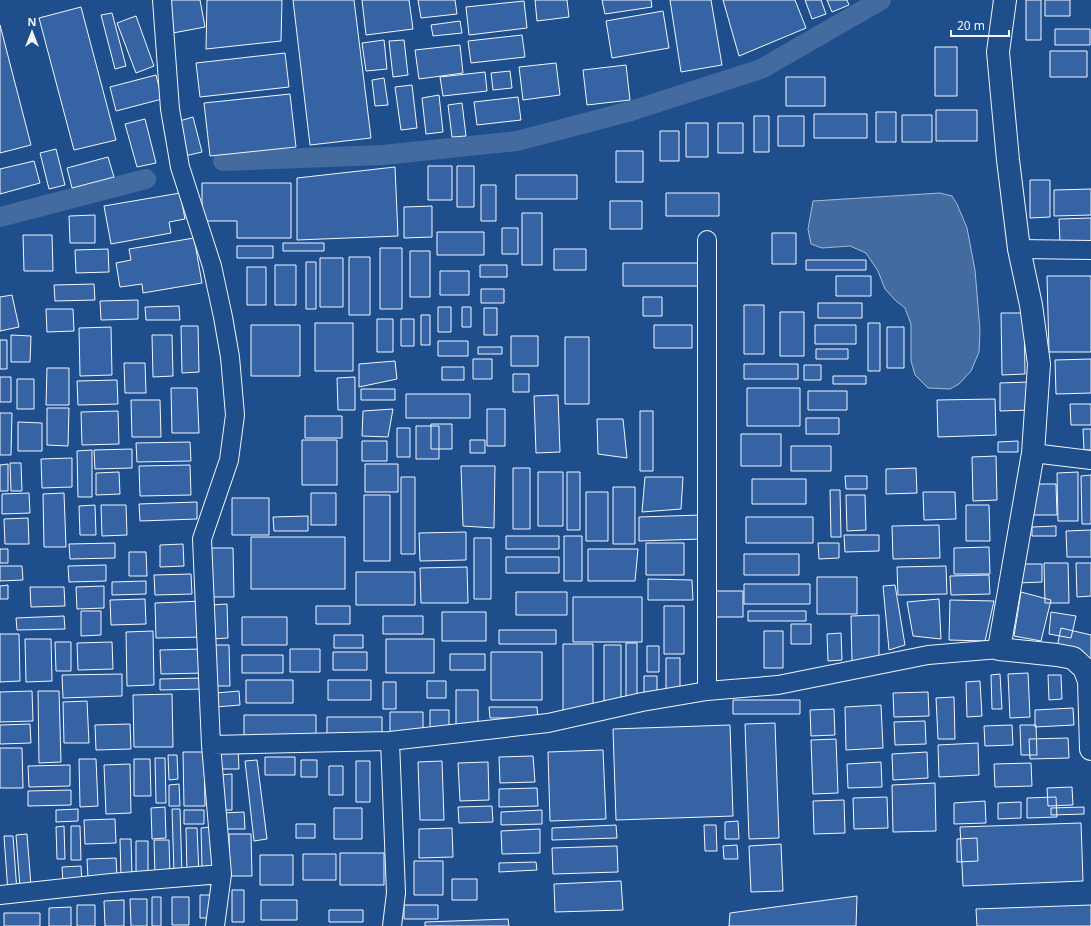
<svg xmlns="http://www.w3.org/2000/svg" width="1091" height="926" viewBox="0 0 1091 926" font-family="'Noto Sans',sans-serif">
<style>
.water{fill:#446ba0;stroke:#a8bbd7}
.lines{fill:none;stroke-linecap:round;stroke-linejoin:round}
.canal{stroke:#446ba0;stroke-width:20}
.building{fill:#3563a3;stroke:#f2f6ff}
.street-casing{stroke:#f2f6ff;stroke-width:20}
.secondary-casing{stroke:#f2f6ff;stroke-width:24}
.street{stroke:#1f4e8c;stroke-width:18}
.secondary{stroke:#1f4e8c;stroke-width:22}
</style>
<rect width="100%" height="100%" fill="#1f4e8c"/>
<path class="water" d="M 940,193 L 952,196 L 957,204 L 967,228 L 975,270 L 980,330 L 979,352 L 971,371 L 959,384 L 950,389 L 928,388 L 915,375 L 911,361 L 911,324 L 905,308 L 895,300 L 885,289 L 878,271 L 866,253 L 850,246 L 822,248 L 811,244 L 808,229 L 813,201 Z"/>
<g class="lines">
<path class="canal" d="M 223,161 L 383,155 L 517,141 L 631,111 L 761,69 L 881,0
M 0,217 L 146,179"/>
</g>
<path class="building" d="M 167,0 L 200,0 L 205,27 L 173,33 Z
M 207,0 L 282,0 L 281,41 L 206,49 Z
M 293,0 L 354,0 L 371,138 L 310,145 Z
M 362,0 L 409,0 L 413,29 L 366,35 Z
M 418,0 L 455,0 L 457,14 L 421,18 Z
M 535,0 L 567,0 L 569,17 L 537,21 Z
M 602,0 L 651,0 L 652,7 L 605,14 Z
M 670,0 L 711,0 L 722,65 L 681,72 Z
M 723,0 L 795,0 L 806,28 L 739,56 Z
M 805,0 L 821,0 L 826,14 L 812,19 Z
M 827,0 L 847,0 L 849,5 L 832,12 Z
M 1026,0 L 1041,0 L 1041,40 L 1026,40 Z
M 1045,0 L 1070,0 L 1070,16 L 1045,16 Z
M 524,1 L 527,28 L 469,35 L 466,7 Z
M 81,7 L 116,140 L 74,150 L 39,18 Z
M 663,11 L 669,48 L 612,58 L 606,21 Z
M 112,13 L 126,66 L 115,69 L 101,15 Z
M 136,16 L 154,66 L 136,73 L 117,23 Z
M 460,21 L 462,33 L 433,36 L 431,25 Z
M 0,25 L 31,145 L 0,153 Z
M 1055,29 L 1090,29 L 1090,45 L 1055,45 Z
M 522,35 L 525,57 L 471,63 L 468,41 Z
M 384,40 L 387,69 L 366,71 L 362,43 Z
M 404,40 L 408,75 L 393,77 L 389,41 Z
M 460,45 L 463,73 L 419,79 L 415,50 Z
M 935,47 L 957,47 L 957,96 L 935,96 Z
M 1050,51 L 1087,51 L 1087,77 L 1050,77 Z
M 285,53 L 289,87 L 200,97 L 196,63 Z
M 556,63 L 560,95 L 523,100 L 519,67 Z
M 626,65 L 630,100 L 587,105 L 583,70 Z
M 510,71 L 512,88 L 493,90 L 491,73 Z
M 485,72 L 487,91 L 443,96 L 440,77 Z
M 156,75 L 162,99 L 116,111 L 110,87 Z
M 786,77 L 825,77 L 825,106 L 786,106 Z
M 384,78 L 388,105 L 375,106 L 372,80 Z
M 412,85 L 417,128 L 401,130 L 395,87 Z
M 290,94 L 296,147 L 210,156 L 204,103 Z
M 439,95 L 443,132 L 426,134 L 422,98 Z
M 518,97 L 521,120 L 477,125 L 474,102 Z
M 462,103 L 466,136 L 452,137 L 448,105 Z
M 936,110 L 977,110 L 977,141 L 936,141 Z
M 876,112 L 896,112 L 896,142 L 876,142 Z
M 814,114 L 867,114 L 867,138 L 814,138 Z
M 902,115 L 932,115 L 932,142 L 902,142 Z
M 754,116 L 769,116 L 769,152 L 754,152 Z
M 778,116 L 804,116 L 804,146 L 778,146 Z
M 193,117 L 202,152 L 185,156 L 176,122 Z
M 145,119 L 156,163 L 137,167 L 125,124 Z
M 686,123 L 708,123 L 708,157 L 686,157 Z
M 718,123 L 743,123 L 743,153 L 718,153 Z
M 660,131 L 679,131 L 679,161 L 660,161 Z
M 56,149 L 65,185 L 49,189 L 40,153 Z
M 616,151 L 643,151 L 643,182 L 616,182 Z
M 108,157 L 114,177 L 72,188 L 67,168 Z
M 34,161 L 40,183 L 0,194 L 0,169 Z
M 428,166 L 452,166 L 452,200 L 428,200 Z
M 457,166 L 474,166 L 474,207 L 457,207 Z
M 395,167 L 398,236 L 297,240 L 297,178 Z
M 516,175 L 577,175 L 577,199 L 516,199 Z
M 1030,180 L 1050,180 L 1050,217 L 1030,218 Z
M 202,183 L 291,183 L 291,238 L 237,238 L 237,221 L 202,221 Z
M 481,185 L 496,185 L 496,221 L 481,221 Z
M 1091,189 L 1091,215 L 1054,216 L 1054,190 Z
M 180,193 L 185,219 L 169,222 L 171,233 L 111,244 L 104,206 Z
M 666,193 L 719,193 L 719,216 L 666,216 Z
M 610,201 L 642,201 L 642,229 L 610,229 Z
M 432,206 L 432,237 L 404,238 L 404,207 Z
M 522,213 L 542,213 L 542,265 L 522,265 Z
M 95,215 L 95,243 L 70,243 L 69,216 Z
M 1091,218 L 1091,242 L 1060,243 L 1059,219 Z
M 502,228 L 518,228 L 518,254 L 502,254 Z
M 437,232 L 484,232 L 484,255 L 437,255 Z
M 772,233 L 796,233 L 796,264 L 772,264 Z
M 23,235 L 52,235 L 53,271 L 24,271 Z
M 194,238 L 202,283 L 143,293 L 142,284 L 120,287 L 116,263 L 131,260 L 129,249 Z
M 283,243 L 324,243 L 324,251 L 283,251 Z
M 237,246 L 273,246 L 273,258 L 237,258 Z
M 380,248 L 402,248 L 402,309 L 380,309 Z
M 108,249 L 109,272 L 76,273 L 75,250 Z
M 554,249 L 586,249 L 586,270 L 554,270 Z
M 410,251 L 430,251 L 430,297 L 410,297 Z
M 349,257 L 370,257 L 370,315 L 349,315 Z
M 320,258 L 343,258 L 343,307 L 320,307 Z
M 806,260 L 866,260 L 866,270 L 806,270 Z
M 306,262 L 316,262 L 316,309 L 306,309 Z
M 623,263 L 701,263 L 701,286 L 623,286 Z
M 275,265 L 296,265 L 296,305 L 275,305 Z
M 480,265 L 507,265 L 507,277 L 480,277 Z
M 247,267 L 266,267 L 266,305 L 247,305 Z
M 440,271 L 469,271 L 469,295 L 440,295 Z
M 836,276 L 871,276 L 871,296 L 836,296 Z
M 1047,276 L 1091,276 L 1091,352 L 1049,352 Z
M 94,284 L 95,300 L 55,301 L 54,285 Z
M 481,289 L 504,289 L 504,303 L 481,303 Z
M 12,295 L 19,327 L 0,331 L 0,297 Z
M 643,297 L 662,297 L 662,316 L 643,316 Z
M 138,300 L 138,319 L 101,320 L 100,301 Z
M 818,303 L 862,303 L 862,318 L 818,318 Z
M 744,305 L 764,305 L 764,354 L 744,354 Z
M 179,306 L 180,320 L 146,320 L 145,307 Z
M 438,307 L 451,307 L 451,332 L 438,332 Z
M 462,307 L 471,307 L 471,327 L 462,327 Z
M 484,308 L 497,308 L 497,335 L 484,335 Z
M 46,309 L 73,309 L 74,331 L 47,332 Z
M 780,312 L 804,312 L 804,356 L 780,356 Z
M 1001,313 L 1024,313 L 1025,374 L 1002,375 Z
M 421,315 L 430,315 L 430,345 L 421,345 Z
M 377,319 L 393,319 L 393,352 L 377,352 Z
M 401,319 L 414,319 L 414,346 L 401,346 Z
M 315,323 L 353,323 L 353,371 L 315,371 Z
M 868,323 L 880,323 L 880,371 L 868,371 Z
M 251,325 L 300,325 L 300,376 L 251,376 Z
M 654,325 L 692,325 L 692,348 L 654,348 Z
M 815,325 L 856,325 L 856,344 L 815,344 Z
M 181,326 L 198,326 L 199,372 L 182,373 Z
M 111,327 L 112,375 L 80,376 L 79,328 Z
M 887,327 L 904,327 L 904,368 L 887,368 Z
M 11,335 L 31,336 L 30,362 L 11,362 Z
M 152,335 L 172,335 L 173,376 L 153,377 Z
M 511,336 L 538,336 L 538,366 L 511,366 Z
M 565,337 L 589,337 L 589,404 L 565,404 Z
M 0,340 L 7,340 L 7,369 L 0,369 Z
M 438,341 L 468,341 L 468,356 L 438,356 Z
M 478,347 L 502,347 L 502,354 L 478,354 Z
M 816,349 L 848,349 L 848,359 L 816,359 Z
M 473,359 L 492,359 L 492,379 L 473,379 Z
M 1091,359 L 1091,393 L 1056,394 L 1055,360 Z
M 395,361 L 397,379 L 359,387 L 359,364 Z
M 124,363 L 145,363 L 146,393 L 125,393 Z
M 744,364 L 798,364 L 798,379 L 744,379 Z
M 804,365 L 821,365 L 821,380 L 804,380 Z
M 442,367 L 464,367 L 464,380 L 442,380 Z
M 47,368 L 69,368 L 69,405 L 46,405 Z
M 513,374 L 529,374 L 529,392 L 513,392 Z
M 833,376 L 866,376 L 866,384 L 833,384 Z
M 0,377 L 11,377 L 11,402 L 0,402 Z
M 355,377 L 355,410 L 338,410 L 337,378 Z
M 17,379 L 34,379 L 34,409 L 17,409 Z
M 117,380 L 118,404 L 78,405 L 77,381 Z
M 1029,382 L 1030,410 L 1000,411 L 1000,383 Z
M 171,388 L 197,388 L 199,433 L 172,433 Z
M 747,388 L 800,388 L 800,426 L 747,426 Z
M 361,389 L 395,389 L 395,400 L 361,400 Z
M 808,391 L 847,391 L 847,410 L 808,410 Z
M 406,394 L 470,394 L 470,418 L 406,418 Z
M 558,395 L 560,452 L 536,453 L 534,396 Z
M 995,399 L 996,435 L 938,437 L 937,400 Z
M 131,400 L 160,400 L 161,437 L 132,437 Z
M 1070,404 L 1091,404 L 1091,425 L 1071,425 Z
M 47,408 L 69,408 L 68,446 L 47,445 Z
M 393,409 L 388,437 L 362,436 L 363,411 Z
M 487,409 L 505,409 L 505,446 L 487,446 Z
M 118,411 L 119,444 L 82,445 L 81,412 Z
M 640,411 L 653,411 L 653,471 L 640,471 Z
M 0,413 L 12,413 L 11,455 L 0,455 Z
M 305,416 L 342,416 L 342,438 L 305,438 Z
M 806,418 L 839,418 L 839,434 L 806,434 Z
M 597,419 L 623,419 L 627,458 L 598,454 Z
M 18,422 L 42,423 L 42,451 L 18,451 Z
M 431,424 L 452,424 L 452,449 L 431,449 Z
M 416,426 L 439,426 L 439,459 L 416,459 Z
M 397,428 L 410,428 L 410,457 L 397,457 Z
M 1083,429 L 1091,429 L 1091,450 L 1084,450 Z
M 741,434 L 781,434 L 781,466 L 741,466 Z
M 302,440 L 337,440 L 337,485 L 302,485 Z
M 470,440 L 485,440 L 485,453 L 470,453 Z
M 362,441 L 387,441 L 387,461 L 362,461 Z
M 1018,441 L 1018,452 L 998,452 L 998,442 Z
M 190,442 L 191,461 L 137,462 L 136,443 Z
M 791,446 L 831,446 L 831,471 L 791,471 Z
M 132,449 L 132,468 L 95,469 L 94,450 Z
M 92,450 L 92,497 L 78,497 L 77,451 Z
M 996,456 L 997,500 L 973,501 L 972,457 Z
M 72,458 L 72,487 L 42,488 L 41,459 Z
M 10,463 L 21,463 L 22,491 L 11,491 Z
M 8,464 L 8,491 L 0,491 L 0,465 Z
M 365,464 L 398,464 L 398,492 L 365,492 Z
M 190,465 L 191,495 L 140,496 L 139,466 Z
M 461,466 L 495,466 L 494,528 L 463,526 Z
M 513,468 L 530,468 L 530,529 L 513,529 Z
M 916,468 L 917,493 L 886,494 L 886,469 Z
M 119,472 L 120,494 L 96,495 L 96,473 Z
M 538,472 L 563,472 L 563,526 L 538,526 Z
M 567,472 L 580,472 L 580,530 L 567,530 Z
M 1078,472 L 1078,521 L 1058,521 L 1057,473 Z
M 1091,475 L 1091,524 L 1082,524 L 1081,476 Z
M 845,476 L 867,476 L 867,489 L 846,489 Z
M 401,477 L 415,477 L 415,554 L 401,554 Z
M 645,477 L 683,477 L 681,509 L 642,512 Z
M 752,479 L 806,479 L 806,504 L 752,504 Z
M 1028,484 L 1056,484 L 1057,515 L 1029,515 Z
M 613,487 L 635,487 L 635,544 L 613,544 Z
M 830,490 L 840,490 L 841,537 L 831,537 Z
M 586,492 L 608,492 L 608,541 L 586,541 Z
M 923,492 L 955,492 L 956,519 L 924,520 Z
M 29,493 L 30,513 L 2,514 L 2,494 Z
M 64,493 L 66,547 L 44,547 L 43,494 Z
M 311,493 L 336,493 L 336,525 L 311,525 Z
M 364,495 L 390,495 L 390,561 L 364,561 Z
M 846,495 L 865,495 L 866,530 L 847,531 Z
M 232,498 L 269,498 L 269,535 L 232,535 Z
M 197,502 L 197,519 L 140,521 L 139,504 Z
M 95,505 L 96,535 L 80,535 L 79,506 Z
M 101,505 L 126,505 L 127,535 L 102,536 Z
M 966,505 L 989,505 L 990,541 L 966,541 Z
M 701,515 L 702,539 L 639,541 L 639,517 Z
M 308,516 L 308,531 L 274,531 L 273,517 Z
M 746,517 L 813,517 L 813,543 L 746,543 Z
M 28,518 L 29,544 L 5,544 L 4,519 Z
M 939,525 L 940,558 L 893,559 L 892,526 Z
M 1056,526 L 1056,536 L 1032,536 L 1032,527 Z
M 1091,530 L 1091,557 L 1067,557 L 1066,531 Z
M 466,532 L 466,560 L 420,561 L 419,533 Z
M 844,535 L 879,535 L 879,551 L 845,552 Z
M 506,536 L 559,536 L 559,549 L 506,549 Z
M 564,536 L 582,536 L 582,581 L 564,581 Z
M 251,537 L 345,537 L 345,589 L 251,589 Z
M 474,538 L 491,538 L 491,599 L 474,599 Z
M 115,543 L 115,558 L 70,559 L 69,544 Z
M 646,543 L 684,543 L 684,575 L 646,575 Z
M 818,543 L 839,543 L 839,558 L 819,559 Z
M 183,544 L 184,566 L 160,567 L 160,545 Z
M 989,547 L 990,574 L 954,574 L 954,548 Z
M 210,548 L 233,548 L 234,597 L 211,597 Z
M 0,549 L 8,549 L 8,563 L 0,563 Z
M 588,549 L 638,549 L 635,581 L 588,581 Z
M 129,552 L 146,552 L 147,576 L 129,576 Z
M 744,554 L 799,554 L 799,575 L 744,575 Z
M 506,557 L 559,557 L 559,573 L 506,573 Z
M 1044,563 L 1068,563 L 1069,603 L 1045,603 Z
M 1076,563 L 1091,563 L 1091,596 L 1077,597 Z
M 1018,564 L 1042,564 L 1042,582 L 1018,583 Z
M 106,565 L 106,581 L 69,582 L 68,566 Z
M 0,566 L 22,566 L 23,580 L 0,581 Z
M 946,566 L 947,594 L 898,595 L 897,567 Z
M 467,567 L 468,603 L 421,603 L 420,568 Z
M 356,572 L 415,572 L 415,605 L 356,605 Z
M 191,574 L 192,594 L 155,595 L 154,575 Z
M 989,575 L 990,594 L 951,595 L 950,576 Z
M 817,577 L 857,577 L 857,614 L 817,614 Z
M 648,579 L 692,580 L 693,600 L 648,600 Z
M 146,581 L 146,594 L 112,595 L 112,582 Z
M 744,584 L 810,584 L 810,604 L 744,604 Z
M 8,585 L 8,599 L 0,599 L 0,586 Z
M 895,585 L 905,645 L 889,650 L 883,586 Z
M 104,586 L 104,608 L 77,609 L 76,587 Z
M 30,587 L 64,587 L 65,606 L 31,607 Z
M 713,591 L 743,591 L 743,617 L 713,617 Z
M 516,592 L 567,592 L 567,615 L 516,615 Z
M 1021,592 L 1051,600 L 1041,641 L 1014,636 Z
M 573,597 L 642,597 L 642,642 L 573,642 Z
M 145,599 L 146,624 L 111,625 L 110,600 Z
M 939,599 L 941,639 L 913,636 L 907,602 Z
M 950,600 L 994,601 L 985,641 L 949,640 Z
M 203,601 L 204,637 L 156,638 L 155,603 Z
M 227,604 L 228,638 L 212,639 L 211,605 Z
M 316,606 L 350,606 L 350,624 L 316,624 Z
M 664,606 L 684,606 L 684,654 L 664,654 Z
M 81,611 L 101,611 L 101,635 L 81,636 Z
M 748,611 L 806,611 L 806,621 L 748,621 Z
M 442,612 L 486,612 L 486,641 L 442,641 Z
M 1051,612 L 1076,616 L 1071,638 L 1049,634 Z
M 879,615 L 879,660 L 852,661 L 851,616 Z
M 64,616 L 65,629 L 17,630 L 16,618 Z
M 383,616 L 423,616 L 423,634 L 383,634 Z
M 242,617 L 287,617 L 287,645 L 242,645 Z
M 791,624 L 811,624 L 811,644 L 791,644 Z
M 1061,628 L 1091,635 L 1091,659 L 1057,647 Z
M 499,630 L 556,630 L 556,644 L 499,644 Z
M 153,631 L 154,685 L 127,686 L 126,632 Z
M 764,631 L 783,631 L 783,668 L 764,668 Z
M 841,633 L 842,660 L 828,661 L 827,634 Z
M 0,634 L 19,634 L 20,681 L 0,682 Z
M 334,635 L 363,635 L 363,648 L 334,648 Z
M 25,639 L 51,639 L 52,681 L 26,682 Z
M 386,639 L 434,639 L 434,673 L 386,673 Z
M 55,642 L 71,642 L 71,671 L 56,671 Z
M 112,642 L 113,669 L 78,670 L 77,643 Z
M 626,643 L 637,643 L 637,701 L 626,701 Z
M 563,644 L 593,644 L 593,712 L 563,712 Z
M 211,645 L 229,645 L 230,686 L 212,686 Z
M 604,645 L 621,645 L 621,703 L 604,703 Z
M 647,646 L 659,646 L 659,672 L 647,672 Z
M 203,649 L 204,673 L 161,674 L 160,650 Z
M 290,649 L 320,649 L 320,672 L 290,672 Z
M 333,652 L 367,652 L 367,670 L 333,670 Z
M 491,652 L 542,652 L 542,700 L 491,700 Z
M 450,654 L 485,654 L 485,670 L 450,670 Z
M 242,655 L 283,655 L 283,673 L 242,673 Z
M 666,658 L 680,658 L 680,694 L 666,694 Z
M 1028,673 L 1030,717 L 1010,718 L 1008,674 Z
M 122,674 L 122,696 L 63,698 L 62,675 Z
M 1000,674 L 1002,709 L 992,709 L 991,675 Z
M 1048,675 L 1061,675 L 1062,699 L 1049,700 Z
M 644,676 L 657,676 L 657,698 L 644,698 Z
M 203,678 L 204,689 L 160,690 L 160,679 Z
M 246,680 L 293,680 L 293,703 L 246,703 Z
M 328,680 L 371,680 L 371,700 L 328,700 Z
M 427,681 L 446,681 L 446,698 L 427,698 Z
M 980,681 L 982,716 L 967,717 L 966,682 Z
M 383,682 L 396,682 L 396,709 L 383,709 Z
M 456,690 L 478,690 L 478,726 L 456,726 Z
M 32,691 L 33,721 L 0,722 L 0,692 Z
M 38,691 L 59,691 L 61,762 L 39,763 Z
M 239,691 L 240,705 L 216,707 L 216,693 Z
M 928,692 L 929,716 L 894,717 L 893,693 Z
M 172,694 L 173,747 L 134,747 L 133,695 Z
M 954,697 L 955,739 L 938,739 L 936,698 Z
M 733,700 L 800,700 L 800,714 L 733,714 Z
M 87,701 L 89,743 L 64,743 L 63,702 Z
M 881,705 L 883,748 L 846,750 L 845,707 Z
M 489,707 L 537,707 L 538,718 L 490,718 Z
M 1073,708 L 1074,725 L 1035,727 L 1035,710 Z
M 834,709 L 835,735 L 811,736 L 810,710 Z
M 430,710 L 449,710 L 449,731 L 430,731 Z
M 390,712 L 423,712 L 423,736 L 390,736 Z
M 244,715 L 316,715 L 316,737 L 244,737 Z
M 327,717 L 382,717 L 382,736 L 327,736 Z
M 925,721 L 926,744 L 895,745 L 894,722 Z
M 775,723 L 779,838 L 749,839 L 745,724 Z
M 30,724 L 31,743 L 0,744 L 0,725 Z
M 130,724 L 131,749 L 96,750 L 95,725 Z
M 730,725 L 733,816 L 616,820 L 613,729 Z
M 1012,725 L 1013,745 L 985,746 L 984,726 Z
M 1020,725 L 1036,725 L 1037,755 L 1021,755 Z
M 1068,738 L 1069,758 L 1030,759 L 1029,739 Z
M 836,739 L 838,793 L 813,794 L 811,740 Z
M 978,743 L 979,775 L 939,777 L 938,745 Z
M 0,748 L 22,748 L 23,788 L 0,788 Z
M 221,748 L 238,748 L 239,769 L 221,769 Z
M 603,750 L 606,819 L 550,821 L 548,752 Z
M 183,752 L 204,752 L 205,806 L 184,806 Z
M 927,752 L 928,778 L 893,780 L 892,754 Z
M 168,755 L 177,755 L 178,779 L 169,780 Z
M 533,756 L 535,782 L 500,783 L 499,757 Z
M 265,757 L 295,757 L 295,775 L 265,775 Z
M 155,758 L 165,758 L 166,803 L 156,803 Z
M 79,759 L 96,759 L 98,806 L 80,807 Z
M 134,759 L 150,759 L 151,796 L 134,796 Z
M 257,760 L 267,839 L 254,841 L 245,761 Z
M 301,760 L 317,760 L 317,777 L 301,777 Z
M 356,761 L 370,761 L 370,802 L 356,802 Z
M 442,761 L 444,820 L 420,820 L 418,762 Z
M 488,762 L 489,800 L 460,801 L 458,763 Z
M 881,762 L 882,787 L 848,788 L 847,764 Z
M 1031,763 L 1032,786 L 995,787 L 994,764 Z
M 130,764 L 131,813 L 106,814 L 104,765 Z
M 70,765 L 70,786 L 29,787 L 28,766 Z
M 329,766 L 343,766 L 343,795 L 329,795 Z
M 232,774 L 232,810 L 219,810 L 218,775 Z
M 935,783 L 936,831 L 893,832 L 892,785 Z
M 179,784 L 180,806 L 169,806 L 169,785 Z
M 1072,787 L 1073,805 L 1048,806 L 1047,788 Z
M 537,788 L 538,806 L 499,807 L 499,789 Z
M 71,790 L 71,805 L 28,806 L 28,791 Z
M 887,797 L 888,828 L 854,829 L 853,798 Z
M 1056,797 L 1057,817 L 1027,818 L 1027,798 Z
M 844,800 L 845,833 L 814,834 L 813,801 Z
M 985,801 L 986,823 L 954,824 L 954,803 Z
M 1021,802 L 1021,818 L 998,819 L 998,803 Z
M 492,806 L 493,822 L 459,823 L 458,807 Z
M 165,807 L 166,838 L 152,839 L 151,808 Z
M 1084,807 L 1084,814 L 1051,815 L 1051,808 Z
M 334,808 L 362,808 L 362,839 L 334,839 Z
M 78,809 L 78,821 L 56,822 L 56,810 Z
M 172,809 L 180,809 L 182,874 L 174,874 Z
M 184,810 L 204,810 L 204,824 L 184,824 Z
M 542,810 L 542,824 L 501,825 L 501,812 Z
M 244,812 L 245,829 L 224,829 L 223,813 Z
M 115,819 L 116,843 L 85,844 L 84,820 Z
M 738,821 L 739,839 L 725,839 L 725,822 Z
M 1081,823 L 1083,881 L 963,886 L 960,827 Z
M 296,824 L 315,824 L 315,838 L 296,838 Z
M 616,825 L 617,838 L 552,840 L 552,828 Z
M 704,825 L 716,825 L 717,851 L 705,851 Z
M 64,826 L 65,859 L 57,859 L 56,827 Z
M 71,826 L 80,826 L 81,860 L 71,860 Z
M 211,827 L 212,866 L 202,867 L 201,828 Z
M 186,828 L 197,828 L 199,874 L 187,874 Z
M 452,828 L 453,857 L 419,858 L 419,829 Z
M 540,829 L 540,853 L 502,854 L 501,831 Z
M 27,834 L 31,886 L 20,887 L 16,835 Z
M 229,834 L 251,834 L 252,876 L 230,876 Z
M 4,836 L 13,836 L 17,892 L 8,893 Z
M 977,838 L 978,861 L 957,862 L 957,839 Z
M 120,839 L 131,839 L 132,876 L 121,877 Z
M 154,840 L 169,840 L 170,876 L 155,877 Z
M 136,841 L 148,841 L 148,875 L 136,875 Z
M 781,844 L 783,891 L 751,892 L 749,846 Z
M 737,845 L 738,859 L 724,859 L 723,846 Z
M 617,846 L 618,872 L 553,874 L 552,848 Z
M 340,853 L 384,853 L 384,885 L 340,885 Z
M 303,854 L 336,854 L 336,880 L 303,880 Z
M 260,855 L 293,855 L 293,885 L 260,885 Z
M 116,858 L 117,877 L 88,878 L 87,859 Z
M 414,861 L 443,861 L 443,895 L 414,895 Z
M 536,862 L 537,870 L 499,872 L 499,863 Z
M 81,866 L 82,884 L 63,884 L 62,867 Z
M 452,879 L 477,879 L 477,900 L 452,900 Z
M 621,881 L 623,910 L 555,912 L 554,884 Z
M 232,890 L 244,890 L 244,922 L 232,922 Z
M 200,895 L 216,895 L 216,918 L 200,918 Z
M 857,896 L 856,926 L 729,926 L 730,913 Z
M 152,897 L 161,897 L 161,926 L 152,926 Z
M 172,897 L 189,897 L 189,925 L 172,925 Z
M 130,899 L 147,899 L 147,926 L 131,926 Z
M 124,900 L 124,926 L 105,926 L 104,901 Z
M 261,900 L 297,900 L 297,920 L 261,920 Z
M 77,905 L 95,905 L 95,926 L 77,926 Z
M 404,905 L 438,905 L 438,919 L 404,919 Z
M 1091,905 L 1091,926 L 977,926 L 976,909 Z
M 71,907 L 71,926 L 49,926 L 49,908 Z
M 329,910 L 363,910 L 363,922 L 329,922 Z
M 4,913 L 40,913 L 40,926 L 4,926 Z
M 508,919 L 509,926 L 425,926 L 425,922 Z"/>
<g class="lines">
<g class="street-casing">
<path id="street" d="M 162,0 L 170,109 L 180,167 L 212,266 L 223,317 L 230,357 L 235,415 L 229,460 L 202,539 L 211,745
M 1019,249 L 1091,250
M 1033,453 L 1091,460
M 707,691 L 707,240
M 390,741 L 396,893 L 392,926
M 0,895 L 111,883 L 222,874 L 211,745 L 390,741 L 548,723 L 642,702 L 707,691 L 778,685 L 928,655 L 999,649
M 215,926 L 222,874"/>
</g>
<g class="secondary-casing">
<path id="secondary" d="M 1005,0 L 998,52 L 1008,160 L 1019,249 L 1031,305 L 1039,364 L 1033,453 L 999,649 L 1057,655 L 1073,658 L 1084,668 L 1089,681 L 1091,749"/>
</g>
<use href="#street" class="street"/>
<use href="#secondary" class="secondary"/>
</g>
<g transform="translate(32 32)" stroke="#1f4e8c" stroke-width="3" paint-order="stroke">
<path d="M0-3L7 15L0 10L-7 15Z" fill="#f2f6ff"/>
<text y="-6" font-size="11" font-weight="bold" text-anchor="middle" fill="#f2f6ff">N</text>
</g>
<path d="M951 30v6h58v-6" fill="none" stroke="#f2f6ff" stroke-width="2"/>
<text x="957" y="30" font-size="12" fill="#f2f6ff" stroke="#1f4e8c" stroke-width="3" paint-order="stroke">20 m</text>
</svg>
